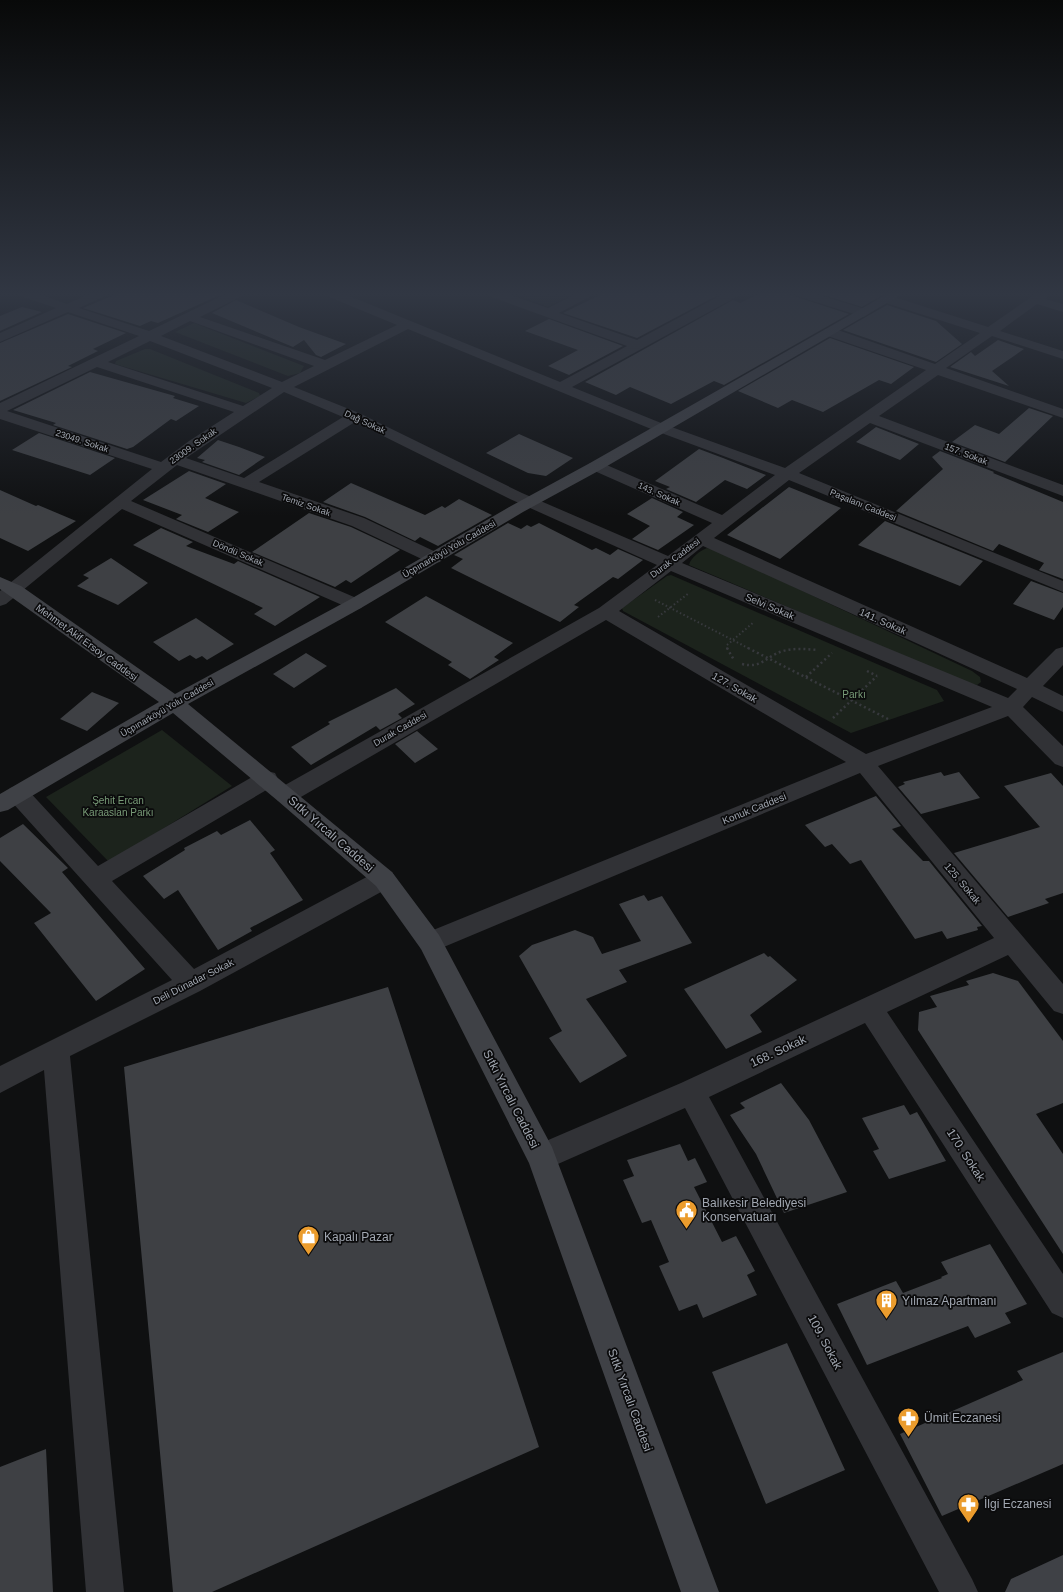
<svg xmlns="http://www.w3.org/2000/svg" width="1063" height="1592" font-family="Helvetica,sans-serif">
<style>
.green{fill:#1c231c}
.building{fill:#3e4044}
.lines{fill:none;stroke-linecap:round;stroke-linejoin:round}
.path-far1{stroke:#37393d;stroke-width:2;stroke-dasharray:1.5 2.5;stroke-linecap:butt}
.path{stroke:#37393d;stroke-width:2.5;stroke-dasharray:2 3;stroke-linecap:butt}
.street{fill:#313236;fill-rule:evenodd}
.secondary{fill:#3f4146;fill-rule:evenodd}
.labels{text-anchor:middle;stroke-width:3.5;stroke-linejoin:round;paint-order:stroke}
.far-street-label{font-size:9px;fill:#a1a7b1;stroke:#0b0b0c}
.street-label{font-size:10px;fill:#a1a7b1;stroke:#0b0b0c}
.park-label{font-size:10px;fill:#799c78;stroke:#0b0b0c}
.near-street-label{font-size:12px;fill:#a1a7b1;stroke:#0b0b0c}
.near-poi-label{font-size:12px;fill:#a1a7b1;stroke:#0b0b0c;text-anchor:start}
</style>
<rect width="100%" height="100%" fill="#0f1011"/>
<path class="green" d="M 511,293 L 575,293 L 548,307 Z
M 194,323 L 304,366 L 300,373 L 288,376 L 175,332 Z
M 145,349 L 150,349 L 259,393 L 260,396 L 246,403 L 115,364 L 116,361 Z
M 707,548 L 716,550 L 972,671 L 980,677 L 981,682 L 977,685 L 965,682 L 689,565 C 691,557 700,551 707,548 Z
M 671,575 L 937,690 L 944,701 L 851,733 L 623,611 L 622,608 L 667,576 Z
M 162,730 L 232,786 L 109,862 L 46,797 Z"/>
<path class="building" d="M 119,293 L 220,293 L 222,294 L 158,323 L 151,321 L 140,326 L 83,308 Z
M 604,293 L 712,293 L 718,295 L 637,338 L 563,313 Z
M 761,293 L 784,293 L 849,314 L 724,385 L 714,381 L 671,404 L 630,387 L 616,395 L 585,382 L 733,300 L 740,303 Z
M 823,293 L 886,293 L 862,307 L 821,294 Z
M 236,300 L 299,327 L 346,344 L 321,357 L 316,355 L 304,340 L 293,347 L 212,313 Z
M 887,305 L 936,321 L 962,344 L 936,362 L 843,330 Z
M 22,307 L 42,312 L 0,331 L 0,316 Z
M 68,314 L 126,333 L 93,349 L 98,351 L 68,366 L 72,367 L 0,401 L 0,343 Z
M 549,319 L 623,346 L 569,375 L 548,366 L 578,350 L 525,331 Z
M 830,338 L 914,367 L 891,384 L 879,380 L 823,412 L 792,400 L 778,408 L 738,391 Z
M 998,340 L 1024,349 L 992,371 L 1009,386 L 950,367 L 971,352 L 975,356 Z
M 90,372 L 175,396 L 173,398 L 199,406 L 176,421 L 171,419 L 133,447 L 127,449 L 53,425 L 56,423 L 13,410 Z
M 1029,408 L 1053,416 L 1005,462 L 952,442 L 975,425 L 999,434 Z
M 876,427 L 919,444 L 900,460 L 856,442 Z
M 39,433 L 115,458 L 90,475 L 12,450 Z
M 519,434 L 573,458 L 546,476 L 528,473 L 486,453 Z
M 218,440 L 239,447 L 265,457 L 239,475 L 202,462 L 205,460 L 197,458 Z
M 699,449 L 723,458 L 766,475 L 747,489 L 725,480 L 696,502 L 666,489 L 670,487 L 655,481 Z
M 940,451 L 994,472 L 993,473 L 1063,502 L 1063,579 L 1039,570 L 1044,563 L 999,544 L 993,551 L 896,511 L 943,469 L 932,457 Z
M 189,471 L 226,484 L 205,498 L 239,512 L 208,532 L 176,519 L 182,515 L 143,500 Z
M 351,483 L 425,515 L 442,506 L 445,508 L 459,499 L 492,515 L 438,546 L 420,537 L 415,541 L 365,517 L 323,502 Z
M 789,487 L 841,508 L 780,559 L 727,535 Z
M 0,490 L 36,506 L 38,505 L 76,521 L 28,551 L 0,538 Z
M 652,498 L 683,512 L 677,517 L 694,525 L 658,550 L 632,539 L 650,526 L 627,514 Z
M 309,513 L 351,527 L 400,550 L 351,583 L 346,580 L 335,587 L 252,552 Z
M 885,521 L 983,561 L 960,586 L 858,545 Z
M 508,523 L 521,529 L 527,525 L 531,527 L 539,523 L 592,550 L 596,548 L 610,555 L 618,549 L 643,560 L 618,579 L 613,577 L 574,605 L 579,607 L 560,622 L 451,568 L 463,559 L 454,555 Z
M 161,528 L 193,542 L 186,546 L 234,564 L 238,561 L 320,597 L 275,626 L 254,614 L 263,608 L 133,545 Z
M 111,558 L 148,583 L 118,605 L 77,586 L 89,578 L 83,575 Z
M 1031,581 L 1063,593 L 1063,607 L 1054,620 L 1013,604 Z
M 426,596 L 513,643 L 494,657 L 499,660 L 470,679 L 448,665 L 452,662 L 385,622 Z
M 196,618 L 234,644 L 207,660 L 202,656 L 196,659 L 190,655 L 179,661 L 153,642 Z
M 306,653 L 327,666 L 294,688 L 273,674 Z
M 396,688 L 415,704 L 398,714 L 402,718 L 380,730 L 376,726 L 311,765 L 291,747 L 330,724 L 328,722 Z
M 92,692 L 119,703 L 87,731 L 60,719 Z
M 417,731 L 438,749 L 415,763 L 395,744 Z
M 941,772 L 944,776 L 959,772 L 980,798 L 921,814 L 898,787 L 905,784 L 903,782 Z
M 1051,773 L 1063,786 L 1063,893 L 1045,899 L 1049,903 L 1008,917 L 954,853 L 1040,827 L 1004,786 Z
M 876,796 L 901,826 L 892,829 L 923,861 L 929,861 L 982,926 L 977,927 L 978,930 L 947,939 L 942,931 L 915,939 L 861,860 L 850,864 L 832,844 L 825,847 L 805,825 Z
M 250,820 L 275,850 L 270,853 L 303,900 L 250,928 L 252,931 L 218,950 L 178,890 L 164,899 L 143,876 L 185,850 L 184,848 L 217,831 L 221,835 Z
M 23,824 L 68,868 L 62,872 L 145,969 L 96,1001 L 34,923 L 51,913 L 0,861 L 0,838 Z
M 644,895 L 648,901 L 662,896 L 692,943 L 619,970 L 627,982 L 586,999 L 627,1056 L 580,1083 L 549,1038 L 562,1031 L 519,956 L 532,945 L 575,930 L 593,937 L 602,954 L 641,941 L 619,904 Z
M 764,953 L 768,957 L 770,956 L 797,980 L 750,1015 L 762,1032 L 726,1049 L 684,989 Z
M 993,973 L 1018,981 L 1063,1041 L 1063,1103 L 1036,1114 L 1063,1154 L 1063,1254 L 918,1030 L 919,1012 L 937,1007 L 930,996 L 969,985 L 966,981 Z
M 388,987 L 539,1447 L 212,1592 L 173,1592 L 124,1067 Z
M 781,1083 L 809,1120 L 847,1192 L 784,1213 L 756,1154 L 730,1115 L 745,1108 L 740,1103 Z
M 904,1105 L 910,1115 L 917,1112 L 946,1161 L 889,1179 L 873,1151 L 879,1149 L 862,1118 Z
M 680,1144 L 688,1161 L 695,1158 L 707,1182 L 694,1187 L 722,1242 L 736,1236 L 755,1271 L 747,1275 L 757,1295 L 703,1318 L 697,1304 L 679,1311 L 659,1266 L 669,1262 L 651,1220 L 642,1223 L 623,1180 L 634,1176 L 627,1160 Z
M 990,1244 L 1027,1304 L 1005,1313 L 1011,1323 L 975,1338 L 968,1326 L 867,1365 L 837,1304 L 896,1281 L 903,1293 L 942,1278 L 941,1277 L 948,1274 L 941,1262 Z
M 787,1343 L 845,1470 L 766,1504 L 712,1372 Z
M 1063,1352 L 1063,1464 L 942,1516 L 900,1434 L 1023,1380 L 1017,1371 Z
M 46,1449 L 53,1592 L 0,1592 L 0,1467 Z"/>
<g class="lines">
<path class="path-far1" d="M 655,600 L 750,649
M 658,617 L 689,593
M 727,649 L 727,645 L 754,622"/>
<path class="path" d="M 727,648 L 734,660
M 748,648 L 890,720
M 742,664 C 762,669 766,656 783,651 C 794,648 806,649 818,650
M 867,671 L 877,676
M 806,677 L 832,653
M 833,718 L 877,676"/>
<path class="street" d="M 18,293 L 36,293 L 67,304 L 91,293 L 107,293 L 105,296 L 79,308 L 149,331 L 228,293 L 244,293 L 242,296 L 200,317 L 325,360 L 397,325 L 327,296 L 325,293 L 342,293 L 560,382 L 627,346 L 489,296 L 487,293 L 504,293 L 548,308 L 578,293 L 593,293 L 591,296 L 559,313 L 637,340 L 725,293 L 740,293 L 738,296 L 572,387 L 666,425 L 785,468 L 926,370 L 825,335 L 824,332 L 825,329 L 835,329 L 935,364 L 980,333 L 883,302 L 881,299 L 883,296 L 891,296 L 988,327 L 1037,293 L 1051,293 L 1045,299 L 1063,304 L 1063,312 L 1037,304 L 1000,331 L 1063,351 L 1063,359 L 992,336 L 946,368 L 1063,409 L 1063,418 L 938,375 L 879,416 L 1063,485 L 1063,496 L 870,423 L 799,473 L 1063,581 L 1063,592 L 789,480 L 714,538 L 1027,678 L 1056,649 L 1063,647 L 1063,665 L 1043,686 L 1063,696 L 1063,712 L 1032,697 L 1023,707 L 1063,746 L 1063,767 L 1055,764 L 1008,716 L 878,766 L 1063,984 L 1063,1014 L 1054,1011 L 1008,955 L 887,1012 L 1063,1274 L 1063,1318 L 1052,1313 L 865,1023 L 709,1097 L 972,1579 L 978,1592 L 939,1592 L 685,1108 L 542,1171 L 532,1167 L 527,1157 L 532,1147 L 681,1083 L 994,938 L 860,773 L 439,949 L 430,952 L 421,949 L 418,942 L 421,935 L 846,762 L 606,620 L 294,801 L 286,803 L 278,801 L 275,795 L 278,789 L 599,608 L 657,565 L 510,499 L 355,422 L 259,482 L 364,518 L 440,554 L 443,558 L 440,562 L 434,563 L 428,562 L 352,526 L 177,465 L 131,501 L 361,600 L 364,604 L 361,608 L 355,610 L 349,608 L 122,509 L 6,604 L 0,606 L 0,591 L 152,469 L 0,419 L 0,403 L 139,336 L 68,312 L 0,342 L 0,333 L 56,308 L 20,296 ZM 190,321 L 314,366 L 282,382 L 161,336 ZM 408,329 L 656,431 L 775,475 L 722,515 L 602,463 L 590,463 L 588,466 L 590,469 L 712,523 L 668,556 L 522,493 L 359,413 L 294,387 ZM 150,341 L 272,388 L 243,406 L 108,362 ZM 97,367 L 234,412 L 189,441 L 161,462 L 7,411 ZM 284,392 L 343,417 L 244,478 L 186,458 ZM 703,546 L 1017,689 L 1008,698 L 682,563 ZM 671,571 L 992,707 L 866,754 L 619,611 Z
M 795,293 L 813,293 L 868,310 L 870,313 L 864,317 L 860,316 L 797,296 Z
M 267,771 L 275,773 L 278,779 L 275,785 L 112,881 L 194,969 L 376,872 L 384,870 L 392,872 L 396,879 L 392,886 L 200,991 L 70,1056 L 124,1592 L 86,1592 L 44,1070 L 0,1093 L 0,1066 L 172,980 L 10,800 L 7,794 L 10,788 L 18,786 L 26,788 L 98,866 L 259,773 Z"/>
<path class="secondary" d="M 889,293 L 904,293 L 602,469 L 523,512 L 361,608 L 188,704 L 392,872 L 439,935 L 552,1147 L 719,1592 L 681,1592 L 529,1163 L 421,949 L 376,886 L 278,801 L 173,713 L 8,810 L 0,812 L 0,794 L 159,702 L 0,589 L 0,577 L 21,586 L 175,694 L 349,600 L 511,506 L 590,463 Z
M 1063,1555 L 1063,1592 L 1005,1592 L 1011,1579 Z"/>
</g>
<linearGradient id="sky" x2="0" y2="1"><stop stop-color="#080909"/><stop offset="0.57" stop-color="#313743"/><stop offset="1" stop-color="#313743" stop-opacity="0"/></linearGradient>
<rect width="1063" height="516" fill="url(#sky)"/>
<defs>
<symbol id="civic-pin" viewBox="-11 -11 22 30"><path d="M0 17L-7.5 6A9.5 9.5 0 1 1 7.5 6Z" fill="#eb9c2d" stroke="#0b0b0c"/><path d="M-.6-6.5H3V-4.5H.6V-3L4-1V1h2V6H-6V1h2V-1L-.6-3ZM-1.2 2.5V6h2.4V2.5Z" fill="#fff"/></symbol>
<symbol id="shop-pin" viewBox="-11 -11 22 30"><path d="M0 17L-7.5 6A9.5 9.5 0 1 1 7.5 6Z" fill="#eb9c2d" stroke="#0b0b0c"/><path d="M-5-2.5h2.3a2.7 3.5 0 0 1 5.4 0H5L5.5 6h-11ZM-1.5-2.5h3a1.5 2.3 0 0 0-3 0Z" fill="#fff"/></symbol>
<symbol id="building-pin" viewBox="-11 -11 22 30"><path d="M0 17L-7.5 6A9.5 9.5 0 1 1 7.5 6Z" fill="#eb9c2d" stroke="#0b0b0c"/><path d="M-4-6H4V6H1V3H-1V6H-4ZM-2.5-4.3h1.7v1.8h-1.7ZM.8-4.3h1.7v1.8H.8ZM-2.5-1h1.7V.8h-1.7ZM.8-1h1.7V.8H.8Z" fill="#fff"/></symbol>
<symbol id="pharmacy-pin" viewBox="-11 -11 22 30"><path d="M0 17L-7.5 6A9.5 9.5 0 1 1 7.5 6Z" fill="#eb9c2d" stroke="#0b0b0c"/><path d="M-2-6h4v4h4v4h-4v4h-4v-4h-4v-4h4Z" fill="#fff"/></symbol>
</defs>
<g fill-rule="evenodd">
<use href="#civic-pin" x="674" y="1198" width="25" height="34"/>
<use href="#shop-pin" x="296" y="1224" width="25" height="34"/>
<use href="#building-pin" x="874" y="1288" width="25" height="34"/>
<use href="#pharmacy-pin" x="896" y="1406" width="25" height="34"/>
<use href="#pharmacy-pin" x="956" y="1492" width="25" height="34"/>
</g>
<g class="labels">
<g class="far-street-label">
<text transform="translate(365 422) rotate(25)" y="3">Dağ Sokak</text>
<text transform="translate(82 441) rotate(18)" y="3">23049. Sokak</text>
<text transform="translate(193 446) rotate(-35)" y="3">23009. Sokak</text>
<text transform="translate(966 454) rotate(21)" y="3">157. Sokak</text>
<text transform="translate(659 494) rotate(24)" y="3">143. Sokak</text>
<text transform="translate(306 505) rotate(19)" y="3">Temiz Sokak</text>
<text transform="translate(863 505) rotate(22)" y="3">Paşalanı Caddesi</text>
<text transform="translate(449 549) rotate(-30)" y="3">Üçpınarköyü Yolu Caddesi</text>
<text transform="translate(238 553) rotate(23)" y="3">Döndü Sokak</text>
<text transform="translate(675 558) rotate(-37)" y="3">Durak Caddesi</text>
<text transform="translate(167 708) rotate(-30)" y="3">Üçpınarköyü Yolu Caddesi</text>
<text transform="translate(400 729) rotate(-30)" y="3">Durak Caddesi</text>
</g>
<g class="street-label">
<text transform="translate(770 606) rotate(23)" y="4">Selvi Sokak</text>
<text transform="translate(883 621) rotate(24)" y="4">141. Sokak</text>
<text transform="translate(87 642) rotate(36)" y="4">Mehmet Akif Ersoy Caddesi</text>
<text transform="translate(735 687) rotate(30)" y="4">127. Sokak</text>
<text transform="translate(754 808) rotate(-22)" y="4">Konuk Caddesi</text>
<text transform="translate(963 883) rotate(50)" y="4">125. Sokak</text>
<text transform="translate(193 981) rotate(-27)" y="4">Deli Dünadar Sokak</text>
</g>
<g class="park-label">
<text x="854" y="698">Parkı</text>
<text x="118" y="804">Şehit Ercan<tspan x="118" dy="12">Karaaslan Parkı</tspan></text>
</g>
<g class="near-street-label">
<text transform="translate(331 834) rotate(41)" y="4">Sıtkı Yırcalı Caddesi</text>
<text transform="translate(778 1051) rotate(-25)" y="4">168. Sokak</text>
<text transform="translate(511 1099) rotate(63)" y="4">Sıtkı Yırcalı Caddesi</text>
<text transform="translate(966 1155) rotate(57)" y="4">170. Sokak</text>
<text transform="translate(825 1342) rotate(62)" y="4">109. Sokak</text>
<text transform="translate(630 1400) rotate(70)" y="4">Sıtkı Yırcalı Caddesi</text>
</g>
<g class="near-poi-label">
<text x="702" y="1207">Balıkesir Belediyesi<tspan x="702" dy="14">Konservatuarı</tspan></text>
<text x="324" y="1241">Kapalı Pazar</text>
<text x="902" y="1305">Yılmaz Apartmanı</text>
<text x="924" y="1422">Ümit Eczanesi</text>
<text x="984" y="1508">İlgi Eczanesi</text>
</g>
</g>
</svg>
